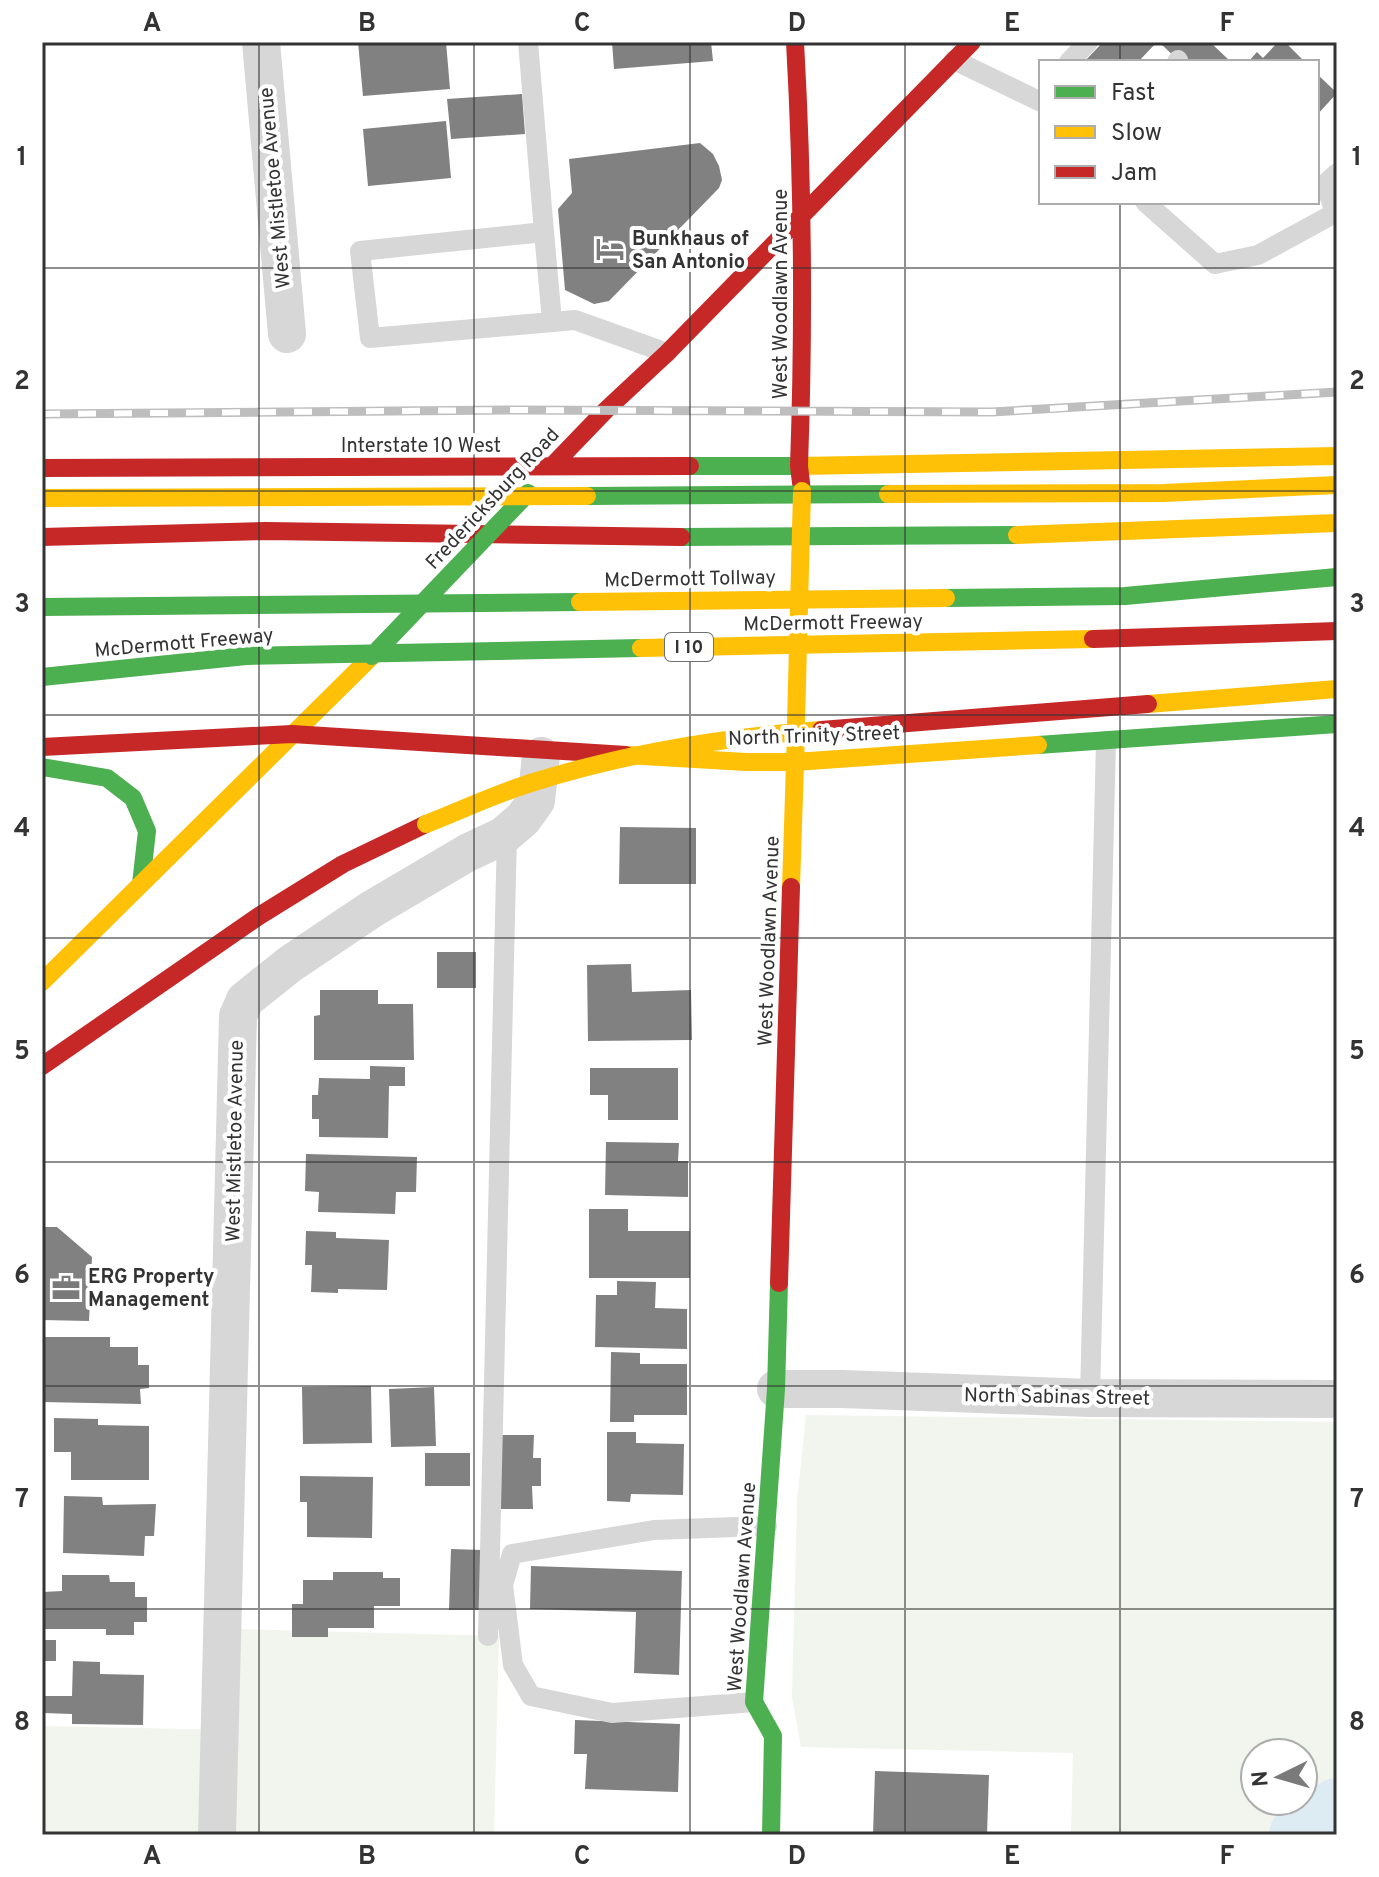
<svg xmlns="http://www.w3.org/2000/svg" width="1379" height="1877" font-family="Overpass,sans-serif">
<style>
.green{fill:#f1f5ed;fill-rule:evenodd}
.lines{fill:none;stroke-linecap:round;stroke-linejoin:round}
.river{stroke:#ddebf3;stroke-width:60}
.building{fill:#818181}
.lane{stroke:#d7d7d7;stroke-width:20}
.street{stroke:#d7d7d7;stroke-width:38}
.fast{stroke:#4caf50;stroke-width:18}
.slow{stroke:#ffc107;stroke-width:18}
.jam{stroke:#c62828;stroke-width:18}
.rail-casing{stroke:#bebebe;stroke-width:9}
.rail{stroke:#fff;stroke-width:6;stroke-dasharray:18;stroke-linecap:butt}
.fast-bridge{stroke:#4caf50;stroke-width:18}
.slow-bridge{stroke:#ffc107;stroke-width:18}
.jam-bridge{stroke:#c62828;stroke-width:18}
.grid{fill:none;stroke:#333;stroke-width:2;stroke-opacity:0.55}
.labels{text-anchor:middle;stroke-width:8;stroke-linejoin:round;paint-order:stroke}
.shield{fill:#fff;stroke:#707070;stroke-width:2}
.shield-label{font-size:18px;font-weight:bold;fill:#333}
.street-label{font-size:20px;fill:#333;stroke:#fff}
.poi-label{font-size:20px;font-weight:bold;fill:#333;stroke:#fff;text-anchor:start}
.neatline{fill:none;stroke:#333;stroke-width:3}
.grid-label{font-size:26px;text-anchor:middle;font-weight:bold;fill:#333}
</style>
<rect width="100%" height="100%" fill="#fff"/>
<path class="green" d="M 806,1415 L 1337,1422 L 1337,1835 L 1069,1835 L 1071,1833 L 1073,1753 L 801,1747 L 792,1697 L 797,1500 ZM 1255,1753 L 1303,1753 L 1303,1801 L 1255,1801 Z
M 237,1629 L 499,1636 L 494,1835 L 42,1835 L 42,1726 L 233,1730 Z"/>
<g class="lines">
<path class="river" d="M 1299,1835 L 1337,1808"/>
</g>
<path class="building" d="M 358,42 L 446,42 L 450,89 L 363,96 Z
M 612,42 L 711,42 L 713,61 L 614,69 Z
M 1103,42 L 1157,42 L 1138,62 L 1084,62 Z
M 1159,42 L 1210,42 L 1231,62 L 1180,62 Z
M 1278,42 L 1285,42 L 1305,62 L 1248,62 L 1257,52 L 1263,58 Z
M 1317,74 L 1337,93 L 1317,115 Z
M 522,94 L 525,134 L 451,139 L 447,99 Z
M 446,121 L 451,178 L 368,186 L 363,129 Z
M 700,143 L 713,154 L 719,166 L 722,180 L 719,188 L 609,301 L 594,304 L 565,290 L 558,209 L 572,193 L 569,159 Z
M 620,827 L 696,828 L 696,884 L 619,884 Z
M 437,952 L 476,952 L 476,988 L 437,988 Z
M 631,964 L 632,992 L 691,990 L 692,1040 L 588,1041 L 587,965 Z
M 320,990 L 378,990 L 378,1004 L 413,1004 L 414,1060 L 314,1060 L 314,1016 L 320,1015 Z
M 370,1066 L 405,1067 L 405,1086 L 389,1086 L 388,1138 L 319,1137 L 319,1119 L 312,1119 L 312,1095 L 318,1095 L 319,1078 L 370,1079 Z
M 590,1068 L 678,1068 L 678,1120 L 608,1120 L 608,1095 L 590,1095 Z
M 606,1142 L 679,1143 L 678,1161 L 688,1161 L 688,1197 L 605,1195 Z
M 306,1154 L 417,1157 L 416,1192 L 396,1192 L 395,1214 L 318,1212 L 319,1192 L 305,1191 Z
M 589,1209 L 628,1209 L 628,1231 L 690,1231 L 690,1278 L 589,1278 Z
M 42,1227 L 57,1227 L 92,1257 L 89,1321 L 42,1320 Z
M 306,1231 L 336,1232 L 336,1238 L 389,1240 L 387,1290 L 338,1289 L 338,1293 L 311,1292 L 312,1265 L 305,1265 Z
M 617,1281 L 656,1282 L 655,1308 L 687,1309 L 687,1349 L 595,1347 L 596,1295 L 617,1295 Z
M 42,1337 L 110,1337 L 110,1347 L 138,1347 L 138,1365 L 149,1365 L 149,1388 L 140,1389 L 141,1404 L 42,1402 Z
M 611,1352 L 640,1353 L 640,1364 L 687,1364 L 687,1415 L 634,1415 L 634,1422 L 610,1422 Z
M 371,1386 L 372,1443 L 303,1444 L 302,1387 Z
M 434,1387 L 436,1446 L 391,1447 L 389,1389 Z
M 54,1418 L 98,1419 L 98,1425 L 149,1426 L 149,1480 L 71,1480 L 71,1452 L 54,1452 Z
M 607,1432 L 636,1432 L 636,1443 L 684,1444 L 683,1495 L 631,1494 L 630,1502 L 607,1501 Z
M 500,1435 L 534,1435 L 533,1458 L 541,1458 L 541,1486 L 532,1486 L 533,1509 L 500,1509 Z
M 425,1453 L 470,1453 L 470,1486 L 425,1486 Z
M 300,1476 L 373,1477 L 372,1538 L 307,1537 L 307,1502 L 300,1502 Z
M 64,1496 L 102,1497 L 103,1505 L 156,1504 L 154,1536 L 145,1536 L 144,1556 L 63,1553 Z
M 451,1549 L 482,1550 L 480,1610 L 449,1610 Z
M 531,1566 L 682,1571 L 679,1675 L 634,1673 L 636,1612 L 530,1609 Z
M 333,1572 L 383,1572 L 383,1578 L 400,1578 L 400,1606 L 374,1606 L 374,1628 L 328,1628 L 328,1637 L 292,1637 L 292,1604 L 303,1604 L 303,1580 L 333,1580 Z
M 62,1575 L 109,1575 L 110,1582 L 135,1582 L 135,1597 L 147,1597 L 147,1622 L 134,1622 L 134,1635 L 106,1635 L 106,1629 L 44,1629 L 43,1592 L 62,1591 Z
M 42,1640 L 56,1640 L 56,1661 L 42,1661 Z
M 73,1661 L 100,1662 L 100,1674 L 144,1675 L 143,1725 L 72,1724 L 72,1714 L 43,1713 L 43,1696 L 72,1696 Z
M 575,1720 L 680,1724 L 678,1792 L 585,1789 L 587,1754 L 574,1754 Z
M 875,1771 L 989,1775 L 987,1835 L 873,1835 Z"/>
<g class="lines">
<path class="lane" d="M 528,42 L 544,232
M 954,60 L 1041,102
M 1069,62 L 1088,42
M 1177,62 L 1178,60
M 1145,202 L 1215,264 L 1258,255 L 1337,212
M 1335,212 L 1325,184 L 1337,173
M 552,321 L 544,232 L 360,251 L 370,338 L 575,320 L 667,353
M 1090,1398 L 1106,741
M 488,1636 L 507,833
M 754,1702 L 612,1713 L 531,1696 L 513,1665 L 503,1585 L 512,1554 L 654,1530 L 767,1526"/>
<path class="street" d="M 261,42 L 287,334
M 776,1389 L 842,1389 L 1090,1398 L 1337,1399
M 217,1835 L 238,1016 L 245,1000 L 290,964 L 372,909 L 467,853 L 503,836 L 523,819 L 536,801 L 541,756"/>
<path class="fast" d="M 690,466 L 799,466
M 681,537 L 1017,535
M 946,598 L 1125,596 L 1337,577
M 42,607 L 580,602
M 1038,745 L 1337,724
M 42,767 L 107,778 L 133,798 L 147,831 L 141,884
M 771,1835 L 773,1736 L 754,1702 L 776,1389 L 779,1283"/>
<path class="slow" d="M 799,466 L 1337,456
M 1017,535 L 1337,523
M 580,602 L 946,598
M 626,755 L 746,762 L 795,762 L 1038,745
M 791,887 L 796,733
M 42,982 L 372,656"/>
<path class="jam" d="M 795,42 C 803,183 804,324 799,466 L 802,491
M 552,466 L 606,410 L 667,353 L 972,42
M 42,468 L 690,466
M 42,537 L 266,531 L 681,537
M 42,747 L 292,734 L 626,755
M 42,1066 L 259,916 L 343,864 L 426,824
M 779,1283 L 791,887"/>
<defs>
<path id="rail" d="M 42,414 L 509,410 L 992,412 L 1337,392"/>
</defs>
<use href="#rail" class="rail-casing"/>
<use href="#rail" class="rail"/>
<path class="fast-bridge" d="M 587,496 L 888,494
M 372,656 L 528,493
M 42,677 L 246,656 L 641,648"/>
<path class="slow-bridge" d="M 888,494 L 1164,493 L 1337,485
M 42,498 L 587,496
M 641,648 L 1093,639
M 1148,704 L 1337,689
M 796,723 L 802,491
M 426,824 C 462,810 497,793 534,782 C 627,753 724,737 821,730"/>
<path class="jam-bridge" d="M 1093,639 L 1337,631
M 821,730 L 1148,704"/>
</g>
<path class="grid" d="M 259,42 L 259,1835M 474,42 L 474,1835M 690,42 L 690,1835M 905,42 L 905,1835M 1120,42 L 1120,62M 1120,202 L 1120,1835M 42,268 L 1337,268M 42,491 L 1337,491M 42,715 L 1337,715M 42,938 L 1337,938M 42,1162 L 1337,1162M 42,1386 L 1337,1386M 42,1609 L 1337,1609"/>
<defs>
<symbol id="hotel-bare" viewBox="-9 -9 18 18"><path d="M-6-4.5h1.5V1H6V5H4.5V3h-9V5H-6ZM-4 0a1.8 1.8 0 1 1 3.6 0ZM.5 0V-2.5h3Q6-2.5 6 0Z" fill="#7a7a7a" stroke="#fff" stroke-width="2.5" paint-order="stroke"/></symbol>
<symbol id="office-bare" viewBox="-9 -9 18 18"><path d="M-6-3h4V-5.5h4V-3h4V5H-6ZM-1-4.5V-3h2v-1.5ZM-6 0V1H6V0Z" fill="#7a7a7a" stroke="#fff" stroke-width="2.5" paint-order="stroke"/></symbol>
</defs>
<g fill-rule="evenodd">
<use href="#hotel-bare" x="590" y="229" width="40" height="40"/>
<use href="#office-bare" x="46" y="1268" width="40" height="40"/>
</g>
<g class="labels">
<rect class="shield" x="665" y="633" width="48" height="28" rx="6"/>
<g class="shield-label">
<text x="689" y="653">I 10</text>
</g>
<g class="street-label">
<text transform="translate(274 188) rotate(-95)" y="7">West Mistletoe Avenue</text>
<text transform="translate(780 294) rotate(-90)" y="7">West Woodlawn Avenue</text>
<text x="421" y="452">Interstate 10 West</text>
<text transform="translate(492 498) rotate(-47)" y="7">Fredericksburg Road</text>
<text transform="translate(690 578) rotate(-1)" y="7">McDermott Tollway</text>
<text transform="translate(833 622) rotate(-1)" y="7">McDermott Freeway</text>
<text transform="translate(184 642) rotate(-5)" y="7">McDermott Freeway</text>
<text transform="translate(814 735) rotate(-2)" y="7">North Trinity Street</text>
<text transform="translate(768 941) rotate(-88)" y="7">West Woodlawn Avenue</text>
<text transform="translate(234 1141) rotate(-89)" y="7">West Mistletoe Avenue</text>
<text transform="translate(1057 1396) rotate(1)" y="7">North Sabinas Street</text>
<text transform="translate(741 1587) rotate(-86)" y="7">West Woodlawn Avenue</text>
</g>
<g class="poi-label">
<text x="632" y="245">Bunkhaus of<tspan x="632" dy="23">San Antonio</tspan></text>
<text x="88" y="1283">ERG Property<tspan x="88" dy="23">Management</tspan></text>
</g>
</g>
<rect width="1379" height="1877" fill="none" stroke="#ffffff" stroke-width="88"/>
<rect x="1039" y="60" width="280" height="144" fill="#ffffff" stroke="#adadad" stroke-width="2"/>
<rect x="1055" y="86" width="40" height="12" fill="#4caf50" stroke="#adadad" stroke-width="2"/>
<text x="1111" y="100" font-size="24" fill="#333333">Fast</text>
<rect x="1055" y="126" width="40" height="12" fill="#ffc107" stroke="#adadad" stroke-width="2"/>
<text x="1111" y="140" font-size="24" fill="#333333">Slow</text>
<rect x="1055" y="166" width="40" height="12" fill="#c62828" stroke="#adadad" stroke-width="2"/>
<text x="1111" y="180" font-size="24" fill="#333333">Jam</text>
<g transform="translate(1279 1777) rotate(265)"><circle r="38" fill="#ffffff" stroke="#adadad" stroke-width="2"/>
<path d="M0-6L14 30L0 20L-14 30Z" fill="#7a7a7a"/>
<text y="-12" font-size="22" font-weight="bold" text-anchor="middle" fill="#333333">N</text>
</g>
<rect x="44" y="44" width="1291" height="1789" class="neatline"/>
<g class="grid-label">
<text x="152" y="31">A</text>
<text x="367" y="31">B</text>
<text x="582" y="31">C</text>
<text x="797" y="31">D</text>
<text x="1012" y="31">E</text>
<text x="1227" y="31">F</text>
<text x="22" y="165">1</text>
<text x="1357" y="165">1</text>
<text x="22" y="389">2</text>
<text x="1357" y="389">2</text>
<text x="22" y="612">3</text>
<text x="1357" y="612">3</text>
<text x="22" y="836">4</text>
<text x="1357" y="836">4</text>
<text x="22" y="1059">5</text>
<text x="1357" y="1059">5</text>
<text x="22" y="1283">6</text>
<text x="1357" y="1283">6</text>
<text x="22" y="1507">7</text>
<text x="1357" y="1507">7</text>
<text x="22" y="1730">8</text>
<text x="1357" y="1730">8</text>
<text x="152" y="1864">A</text>
<text x="367" y="1864">B</text>
<text x="582" y="1864">C</text>
<text x="797" y="1864">D</text>
<text x="1012" y="1864">E</text>
<text x="1227" y="1864">F</text>
</g>
</svg>
